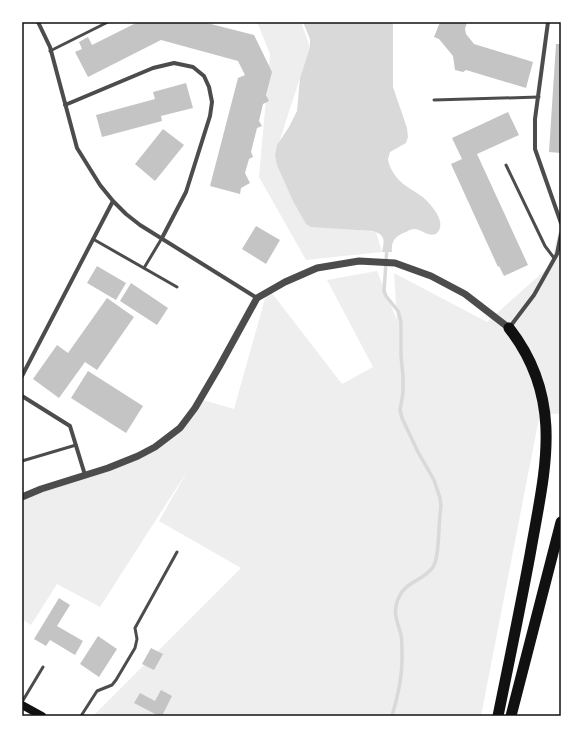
<svg xmlns="http://www.w3.org/2000/svg" width="583" height="738" font-family="'Fira Sans Condensed',sans-serif">
<style>
.green{fill:#eee}
.water{fill:#d9d9d9}
.lines{fill:none;stroke-linecap:round;stroke-linejoin:round}
.stream{stroke:#d9d9d9;stroke-width:3.5}
.building{fill:#c4c4c4}
.service{stroke:#4c4c4c;stroke-width:3}
.minor{stroke:#4c4c4c;stroke-width:4}
.tertiary{stroke:#4c4c4c;stroke-width:7}
.secondary{stroke:#111;stroke-width:8}
.motorway{stroke:#111;stroke-width:11}
.neatline{fill:none;stroke:#111;stroke-width:1.5}
</style>
<rect width="100%" height="100%" fill="#fff"/>
<path class="green" d="M 257,22 L 301,22 L 310,47 L 275,155 L 306,224 L 376,232 L 382,252 L 306,260 L 259,177 L 270,54 Z
M 561,220 L 561,414 L 540,413 L 481,716 L 93,716 L 241,568 L 159,521 L 188,470 L 100,607 L 57,584 L 31,625 L 22,619 L 22,497 L 108,468 L 163,439 L 203,400 L 234,409 L 268,288 L 342,384 L 373,367 L 327,280 L 377,271 L 397,320 L 394,273 L 487,322 L 551,265 Z"/>
<path class="water" d="M 303,22 L 393,22 L 393,87 L 407,128 L 408,137 L 406,143 L 390,152 L 388,159 C 389,167 394,175 400,181 C 407,188 417,192 425,199 C 433,207 448,224 436,234 C 428,237 423,230 415,229 C 412,229 409,230 406,232 C 395,236 391,241 392,252 L 382,252 C 385,240 385,234 372,231 L 311,227 L 306,224 L 293,201 L 277,165 L 275,155 L 277,145 L 289,127 L 297,111 L 300,78 L 310,47 L 310,39 Z"/>
<g class="lines">
<path class="stream" d="M 387,247 L 384,291 L 386,296 L 398,311 L 401,322 L 401,356 L 403,376 L 403,393 L 400,410 L 402,418 L 418,452 L 434,480 L 440,498 L 441,507 C 438,521 440,557 433,567 C 423,582 404,580 397,602 C 393,614 398,623 401,635 C 402,640 402,647 402,653 C 403,674 398,696 392,716"/>
</g>
<path class="building" d="M 138,22 L 203,22 L 254,35 L 272,72 L 266,95 L 269,101 L 263,104 L 259,121 L 262,126 L 257,128 L 251,152 L 253,157 L 249,159 L 245,173 L 250,183 L 241,188 L 240,194 L 210,186 L 238,78 L 245,75 L 238,61 L 161,40 L 88,77 L 75,52 L 82,49 L 79,42 L 88,37 L 92,45 Z
M 440,22 L 467,22 L 465,29 L 466,34 L 474,44 L 533,62 L 526,88 L 466,70 L 463,72 L 455,70 L 453,56 L 439,39 L 434,37 Z
M 556,44 L 561,44 L 561,153 L 549,152 Z
M 186,83 L 193,108 L 161,116 L 162,121 L 102,137 L 96,115 L 155,99 L 153,92 Z
M 508,112 L 519,135 L 477,154 L 528,265 L 504,276 L 499,266 L 498,267 L 451,164 L 462,159 L 452,138 Z
M 163,129 L 184,145 L 155,181 L 135,164 Z
M 256,226 L 280,240 L 266,264 L 242,249 Z
M 97,266 L 126,283 L 116,300 L 87,283 Z
M 131,283 L 168,308 L 157,325 L 120,301 Z
M 107,298 L 134,317 L 97,370 L 85,362 L 59,398 L 33,379 L 57,345 L 68,353 Z
M 88,371 L 143,406 L 126,433 L 71,398 Z
M 59,598 L 70,605 L 57,626 L 83,641 L 75,655 L 50,640 L 46,646 L 34,639 Z
M 98,636 L 117,649 L 99,677 L 80,664 Z
M 151,648 L 163,654 L 154,670 L 142,664 Z
M 161,690 L 172,696 L 162,716 L 159,716 L 134,703 L 140,693 L 155,701 Z"/>
<g class="lines">
<path class="service" d="M 50,51 L 108,22
M 434,100 L 539,97
M 506,165 L 545,246 L 554,258
M 93,239 L 177,287
M 144,268 L 162,238
M 22,461 L 76,445
M 22,702 L 43,667
M 81,716 L 97,691 L 112,685 L 116,680 L 135,648 L 137,639 L 135,628 L 177,552"/>
<path class="minor" d="M 38,22 L 50,47 L 77,148 L 100,185 L 113,201 L 126,214 L 140,225 L 257,298
M 548,22 L 535,119 L 535,149 L 561,223
M 65,105 L 153,68 L 174,63 L 193,67 L 204,76 L 209,87 L 212,102 L 210,116 L 186,192 L 162,238
M 509,328 L 534,295 L 557,254 L 561,234
M 22,376 L 113,201
M 22,396 L 70,426 L 85,475"/>
<path class="tertiary" d="M 22,497 L 41,489 L 108,468 L 138,456 L 155,447 L 180,428 L 195,408 L 219,367 L 257,298 L 285,282 L 317,268 L 359,261 L 395,263 L 431,276 L 465,294 L 509,328"/>
<path class="secondary" d="M 22,705 L 42,716"/>
<path class="motorway" d="M 498,716 C 509,662 520,609 530,555 C 544,473 566,401 509,328
M 511,716 L 561,522"/>
</g>
<rect width="583" height="738" fill="none" stroke="#ffffff" stroke-width="46"/>
<rect x="23" y="23" width="537" height="692" class="neatline"/>
</svg>
